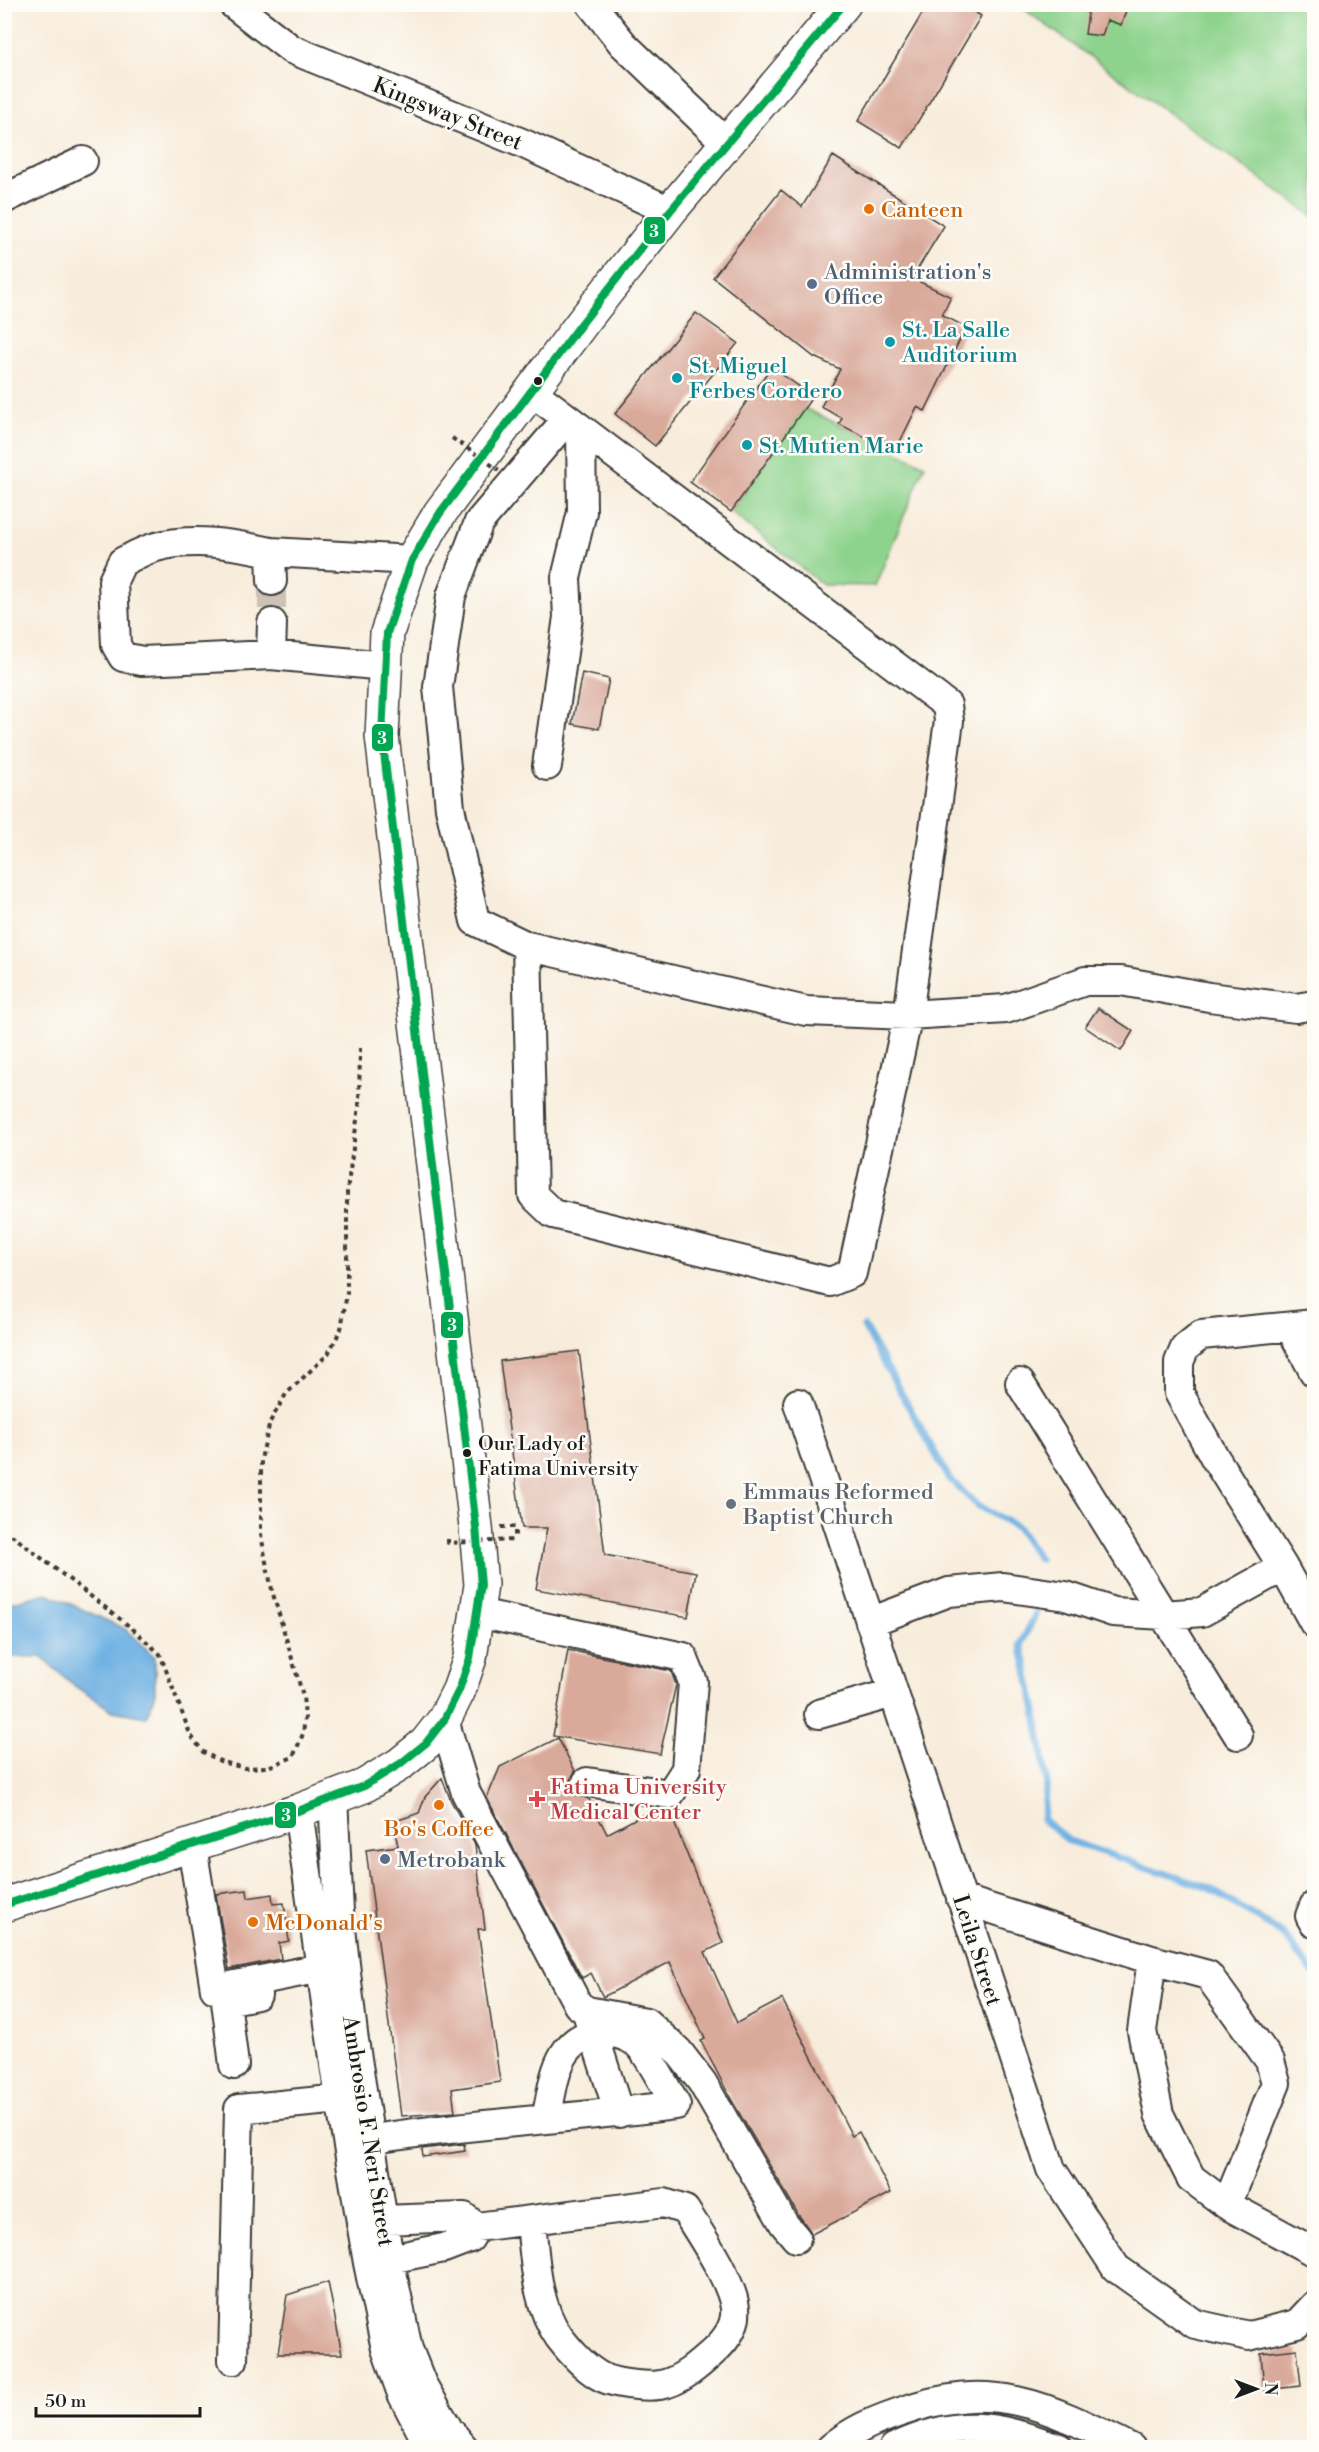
<svg xmlns="http://www.w3.org/2000/svg" width="1319" height="2452" font-family="'Libre Bodoni',serif">
<style>
.green{fill:#8ed38d;stroke:#557854;stroke-width:1.5}
.water{fill:#6db0e2;stroke:#44667f;stroke-width:1.5}
.lines{fill:none;stroke-linecap:round;stroke-linejoin:round}
.stream{stroke:#6db0e2;stroke-width:7}
.building{fill:#d9a99a}
.minor-tunnel{stroke:#ccc3b6;stroke-width:28;stroke-dasharray:28 14;stroke-linecap:butt}
.minor-casing{stroke:#3d3b39;stroke-width:32}
.major-casing{stroke:#3d3b39;stroke-width:36}
.path{stroke:#3d3b39;stroke-width:4;stroke-dasharray:4.5 4.5;stroke-linecap:butt}
.minor{stroke:#fff;stroke-width:28}
.major{stroke:#fff;stroke-width:33}
.path-bridge{stroke:#3d3b39;stroke-width:4;stroke-dasharray:4.5 4.5;stroke-linecap:butt}
.bus-1-casing{stroke:#fdfcf7;stroke-width:12}
.bus-1{stroke:#00a651;stroke-width:8}
.food-dot{fill:#e8710a;stroke:#fdfcf7;stroke-width:2}
.service-dot{fill:#5c6f8a;stroke:#fdfcf7;stroke-width:2}
.culture-dot{fill:#0f9aa8;stroke:#fdfcf7;stroke-width:2}
.bus-dot{fill:#1c1c1c;stroke:#fdfcf7;stroke-width:2}
.worship-dot{fill:#6b7280;stroke:#fdfcf7;stroke-width:2}
.health-dot{fill:#e0444e;stroke:#fdfcf7;stroke-width:2}
.labels{text-anchor:middle;stroke-width:5;stroke-linejoin:round;paint-order:stroke}
.bus-label{font-size:20px;fill:#1c1c1c;stroke:#fdfcf7;text-anchor:start}
.street-label{font-size:22px;fill:#1c1c1c;stroke:#fdfcf7}
.food-label{font-size:22px;fill:#c56008;stroke:#fdfcf7;text-anchor:start}
.service-label{font-size:22px;fill:#4e5e75;stroke:#fdfcf7;text-anchor:start}
.culture-label{font-size:22px;fill:#0d838f;stroke:#fdfcf7;text-anchor:start}
.worship-label{font-size:22px;fill:#5b616d;stroke:#fdfcf7;text-anchor:start}
.health-label{font-size:22px;fill:#be3a42;stroke:#fdfcf7;text-anchor:start}
.line-badge{stroke:#fdfcf7;stroke-width:2}
.badge-label{font-size:16px;text-anchor:middle;font-weight:bold;fill:#fff}
</style>
<rect width="100%" height="100%" fill="#fdfcf7"/>
<filter id="ink" filterUnits="userSpaceOnUse"><feTurbulence type="fractalNoise" baseFrequency=".0167" numOctaves="2"/><feDisplacementMap in="SourceGraphic" scale="12" xChannelSelector="R" yChannelSelector="G"/><feConvolveMatrix kernelMatrix="1 2 1 2 8 2 1 2 1" color-interpolation-filters="sRGB"/></filter>
<filter id="wash" filterUnits="userSpaceOnUse"><feTurbulence type="fractalNoise" baseFrequency=".008" numOctaves="4" result="noise"/><feDisplacementMap in="SourceGraphic" scale="24" xChannelSelector="R" yChannelSelector="G"/><feGaussianBlur stdDeviation="1.35" result="paint"/><feColorMatrix in="noise" values="0 0 0 0 0 0 0 0 0 0 0 0 0 0 0 0 0 1.4 0 .05"/><feComposite in="paint" operator="in"/></filter>
<g filter="url(#wash)">
<rect width="100%" height="100%" fill="#f8eddc"/>
<path class="green" d="M 1018,5 L 1314,5 L 1314,217 Z
M 804,408 L 925,465 L 875,586 L 823,585 L 731,512 Z"/>
<path class="water" d="M 47,1593 L 125,1629 L 155,1657 L 155,1696 L 146,1717 L 113,1711 L 76,1687 L 41,1657 L 5,1657 L 5,1604 Z"/>
<g class="lines">
<path class="stream" d="M 864,1327 L 949,1478 L 978,1506 L 1017,1527 L 1039,1559
M 1036,1613 L 1021,1644 L 1035,1706 L 1047,1783 L 1043,1820 L 1069,1841 L 1209,1888 L 1284,1935 L 1314,1974"/>
</g>
<g id="blocks">
<path class="building" d="M 928,4 L 962,4 L 981,16 L 902,148 L 858,121 Z
M 1072,4 L 1112,4 L 1127,8 L 1121,25 L 1107,20 L 1102,36 L 1085,34 L 1088,13 L 1071,7 Z
M 833,156 L 944,226 L 912,278 L 951,297 L 942,315 L 966,327 L 925,411 L 917,407 L 895,452 L 839,424 L 842,418 L 821,407 L 840,369 L 814,357 L 713,277 L 781,190 L 802,207 Z
M 696,313 L 738,343 L 655,446 L 615,414 Z
M 771,367 L 813,396 L 731,512 L 690,482 Z
M 582,673 L 609,679 L 599,729 L 572,724 Z
M 1098,1008 L 1133,1031 L 1121,1051 L 1085,1027 Z
M 579,1351 L 605,1555 L 696,1572 L 688,1617 L 536,1589 L 547,1528 L 522,1528 L 500,1361 Z
M 568,1650 L 671,1671 L 676,1685 L 660,1754 L 553,1736 Z
M 558,1738 L 575,1771 L 571,1779 L 572,1789 L 577,1795 L 589,1799 L 607,1834 L 655,1808 L 669,1810 L 723,1943 L 705,1952 L 737,2023 L 782,1999 L 852,2136 L 859,2132 L 891,2193 L 812,2234 L 798,2214 L 731,2099 L 701,2041 L 705,2039 L 670,1962 L 603,1997 L 591,1973 L 582,1978 L 487,1798 L 500,1767 Z
M 442,1778 L 451,1801 L 475,1845 L 485,1929 L 478,1929 L 500,2082 L 452,2089 L 455,2112 L 401,2116 L 366,1850 L 398,1846 L 393,1822 L 419,1813 L 425,1797 Z
M 247,1890 L 248,1898 L 272,1894 L 273,1904 L 284,1903 L 289,1941 L 279,1943 L 281,1959 L 229,1969 L 216,1894 Z
M 464,2144 L 465,2151 L 423,2157 L 422,2149 Z
M 328,2282 L 342,2354 L 278,2354 L 287,2295 Z
M 1297,2349 L 1301,2386 L 1264,2390 L 1261,2353 Z"/>
</g>
</g>
<g filter="url(#ink)">
<use href="#blocks" fill-opacity="0" stroke="#3d3b39" stroke-width="1.5"/>
<g class="lines">
<path class="minor-tunnel" d="M 272,581 L 272,623"/>
<defs>
<path id="minor" d="M 233,4 L 291,49 L 522,143 L 670,211
M 591,4 L 623,44 L 726,143
M 4,199 L 83,161
M 567,419 L 479,522 L 451,596 L 438,687 L 450,808 L 475,921 L 527,946 L 806,1011 L 908,1015 L 1006,1009 L 1085,981 L 1121,981 L 1209,997 L 1296,1008 L 1314,1005
M 271,552 C 233,544 194,537 156,547 C 144,550 132,557 122,562 L 113,581 L 116,645 L 123,657 L 142,661 L 271,655
M 272,581 L 271,552 L 412,560
M 272,623 L 271,655 L 385,666
M 547,766 L 568,617 L 566,578 L 582,512 L 581,429
M 527,946 L 533,1195 L 553,1214 L 830,1282 L 852,1273 L 908,1015 L 949,721 L 947,705 L 531,391
M 1314,1324 L 1201,1335 L 1185,1348 L 1179,1362 L 1179,1393 L 1215,1458 L 1283,1567 L 1314,1623
M 1290,1327 L 1314,1372
M 1020,1383 L 1238,1735
M 798,1403 L 1051,2169 L 1116,2268 L 1195,2324 L 1249,2336 L 1297,2324 L 1314,2306
M 478,1613 L 683,1657 L 693,1682 L 686,1769 L 670,1794 L 587,1782
M 870,1622 L 949,1592 L 1003,1587 L 1066,1596 L 1113,1612 L 1164,1615 L 1202,1612 L 1283,1567
M 819,1714 L 893,1693
M 444,1720 L 466,1793 L 578,2005 L 587,2011 L 646,2022 L 678,2051 L 702,2082 L 784,2224 L 796,2238
M 333,1798 L 339,1911 L 353,2034 L 389,2258 L 408,2349 L 422,2384 L 449,2430 L 464,2448
M 298,1811 L 340,2099 L 368,2263 L 386,2349 L 402,2394 L 430,2448
M 192,1846 L 215,1989 L 321,1968
M 961,1899 L 1152,1960 L 1208,1975 L 1270,2061 L 1276,2083 L 1227,2205
M 1314,1906 L 1310,1916 L 1314,1923
M 1152,1960 L 1142,2031 L 1159,2114 L 1191,2178 L 1227,2205 L 1314,2252
M 588,2016 L 619,2113
M 234,2065 L 226,2001 L 257,1995
M 368,2140 C 470,2123 574,2119 676,2105 C 667,2091 649,2055 639,2045 C 631,2037 616,2032 605,2032 C 555,2035 555,2080 546,2119
M 361,2224 L 381,2220 L 464,2217 L 476,2227 L 664,2203 L 685,2210 C 700,2234 732,2281 735,2308 C 737,2325 726,2340 714,2351 C 700,2364 680,2382 660,2385 C 645,2387 611,2384 598,2375 C 583,2366 569,2350 559,2337 C 536,2305 535,2259 531,2222
M 370,2263 L 444,2248 L 470,2238 L 476,2227
M 233,2360 L 239,2109 L 340,2099
M 831,2448 C 852,2430 874,2421 900,2412 C 994,2378 1047,2406 1131,2448
M 894,2448 C 959,2417 994,2425 1059,2448"/>
<path id="major" d="M 4,1905 L 298,1811 L 364,1786 L 400,1764 L 426,1743 L 444,1720 L 459,1690 L 470,1658 L 481,1585 L 476,1527 L 382,736 L 387,633 L 412,560 L 440,513 L 582,323 L 670,211 L 844,4"/>
</defs>
<use href="#minor" class="minor-casing"/>
<use href="#major" class="major-casing"/>
<path class="path" d="M 501,1527 L 515,1527 L 515,1540
M 4,1529 L 133,1629 L 160,1654 L 190,1734 L 203,1752 L 220,1761 L 244,1768 L 268,1767 L 293,1757 L 303,1734 L 305,1717 L 303,1696 L 273,1594 L 266,1562 L 261,1534 L 261,1459 L 270,1422 L 286,1394 L 328,1354 L 341,1329 L 347,1293 L 347,1191 L 359,1106 L 360,1045"/>
<use href="#minor" class="minor"/>
<use href="#major" class="major"/>
<path class="path-bridge" d="M 452,438 L 499,470
M 448,1539 L 448,1543 L 515,1540"/>
<defs>
<path id="bus-1" d="M 4,1905 L 298,1811 L 364,1786 L 400,1764 L 426,1743 L 444,1720 L 459,1690 L 470,1658 L 481,1585 L 476,1527 L 382,736 L 387,633 L 412,560 L 440,513 L 582,323 L 670,211 L 844,4"/>
</defs>
<use href="#bus-1" class="bus-1-casing"/>
<use href="#bus-1" class="bus-1"/>
</g>
</g>
<g class="food-dot">
<circle cx="869" cy="209" r="6"/>
<circle cx="439" cy="1805" r="6"/>
<circle cx="253" cy="1922" r="6"/>
</g>
<g class="service-dot">
<circle cx="812" cy="284" r="6"/>
<circle cx="385" cy="1859" r="6"/>
</g>
<g class="culture-dot">
<circle cx="890" cy="342" r="6"/>
<circle cx="677" cy="378" r="6"/>
<circle cx="747" cy="445" r="6"/>
</g>
<g class="bus-dot">
<circle cx="538" cy="381" r="5"/>
<circle cx="467" cy="1453" r="5"/>
</g>
<circle class="worship-dot" cx="731" cy="1504" r="6"/>
<path class="health-dot" d="M534 1790h6v6h6v6h-6v6h-6v-6h-6v-6h6z"/>
<g class="labels">
<g class="bus-label">
<text x="478" y="1450">Our Lady of<tspan x="478" dy="25">Fatima University</tspan></text>
</g>
<g class="street-label">
<text transform="translate(448 113) rotate(22)" y="8">Kingsway Street</text>
<text transform="translate(978 1950) rotate(72)" y="8">Leila Street</text>
<text transform="translate(369 2131) rotate(81)" y="8">Ambrosio F. Neri Street</text>
</g>
<g class="food-label">
<text x="881" y="217">Canteen</text>
<text x="439" y="1836" text-anchor="middle">Bo's Coffee</text>
<text x="265" y="1930">McDonald's</text>
</g>
<g class="service-label">
<text x="824" y="279">Administration's<tspan x="824" dy="25">Office</tspan></text>
<text x="397" y="1867">Metrobank</text>
</g>
<g class="culture-label">
<text x="902" y="337">St. La Salle<tspan x="902" dy="25">Auditorium</tspan></text>
<text x="689" y="373">St. Miguel<tspan x="689" dy="25">Ferbes Cordero</tspan></text>
<text x="759" y="453">St. Mutien Marie</text>
</g>
<g class="worship-label">
<text x="743" y="1499">Emmaus Reformed<tspan x="743" dy="25">Baptist Church</tspan></text>
</g>
<g class="health-label">
<text x="550" y="1794">Fatima University<tspan x="550" dy="25">Medical Center</tspan></text>
</g>
</g>
<g class="line-badge">
<rect x="643" y="216" width="23" height="29" rx="6" fill="#00a651"/>
<rect x="371" y="723" width="23" height="29" rx="6" fill="#00a651"/>
<rect x="440" y="1311" width="24" height="28" rx="6" fill="#00a651"/>
<rect x="274" y="1801" width="23" height="28" rx="6" fill="#00a651"/>
</g>
<g class="badge-label">
<text x="654" y="237">3</text>
<text x="382" y="744">3</text>
<text x="452" y="1331">3</text>
<text x="286" y="1821">3</text>
</g>
<rect width="1319" height="2452" fill="none" stroke="#fdfcf7" stroke-width="24"/>
<g transform="translate(1256 2389) rotate(90)" stroke="#fdfcf7" stroke-width="4.5" paint-order="stroke">
<path d="M0-4.5L10 22L0 15L-10 22Z" fill="#1c1c1c"/>
<text y="-9" font-size="16" font-weight="bold" text-anchor="middle" fill="#1c1c1c">N</text>
</g>
<path d="M36 2407v9h164v-9" fill="none" stroke="#1c1c1c" stroke-width="3"/>
<text x="45" y="2407" font-size="18" fill="#1c1c1c" stroke="#fdfcf7" stroke-width="4.5" paint-order="stroke">50 m</text>
</svg>
